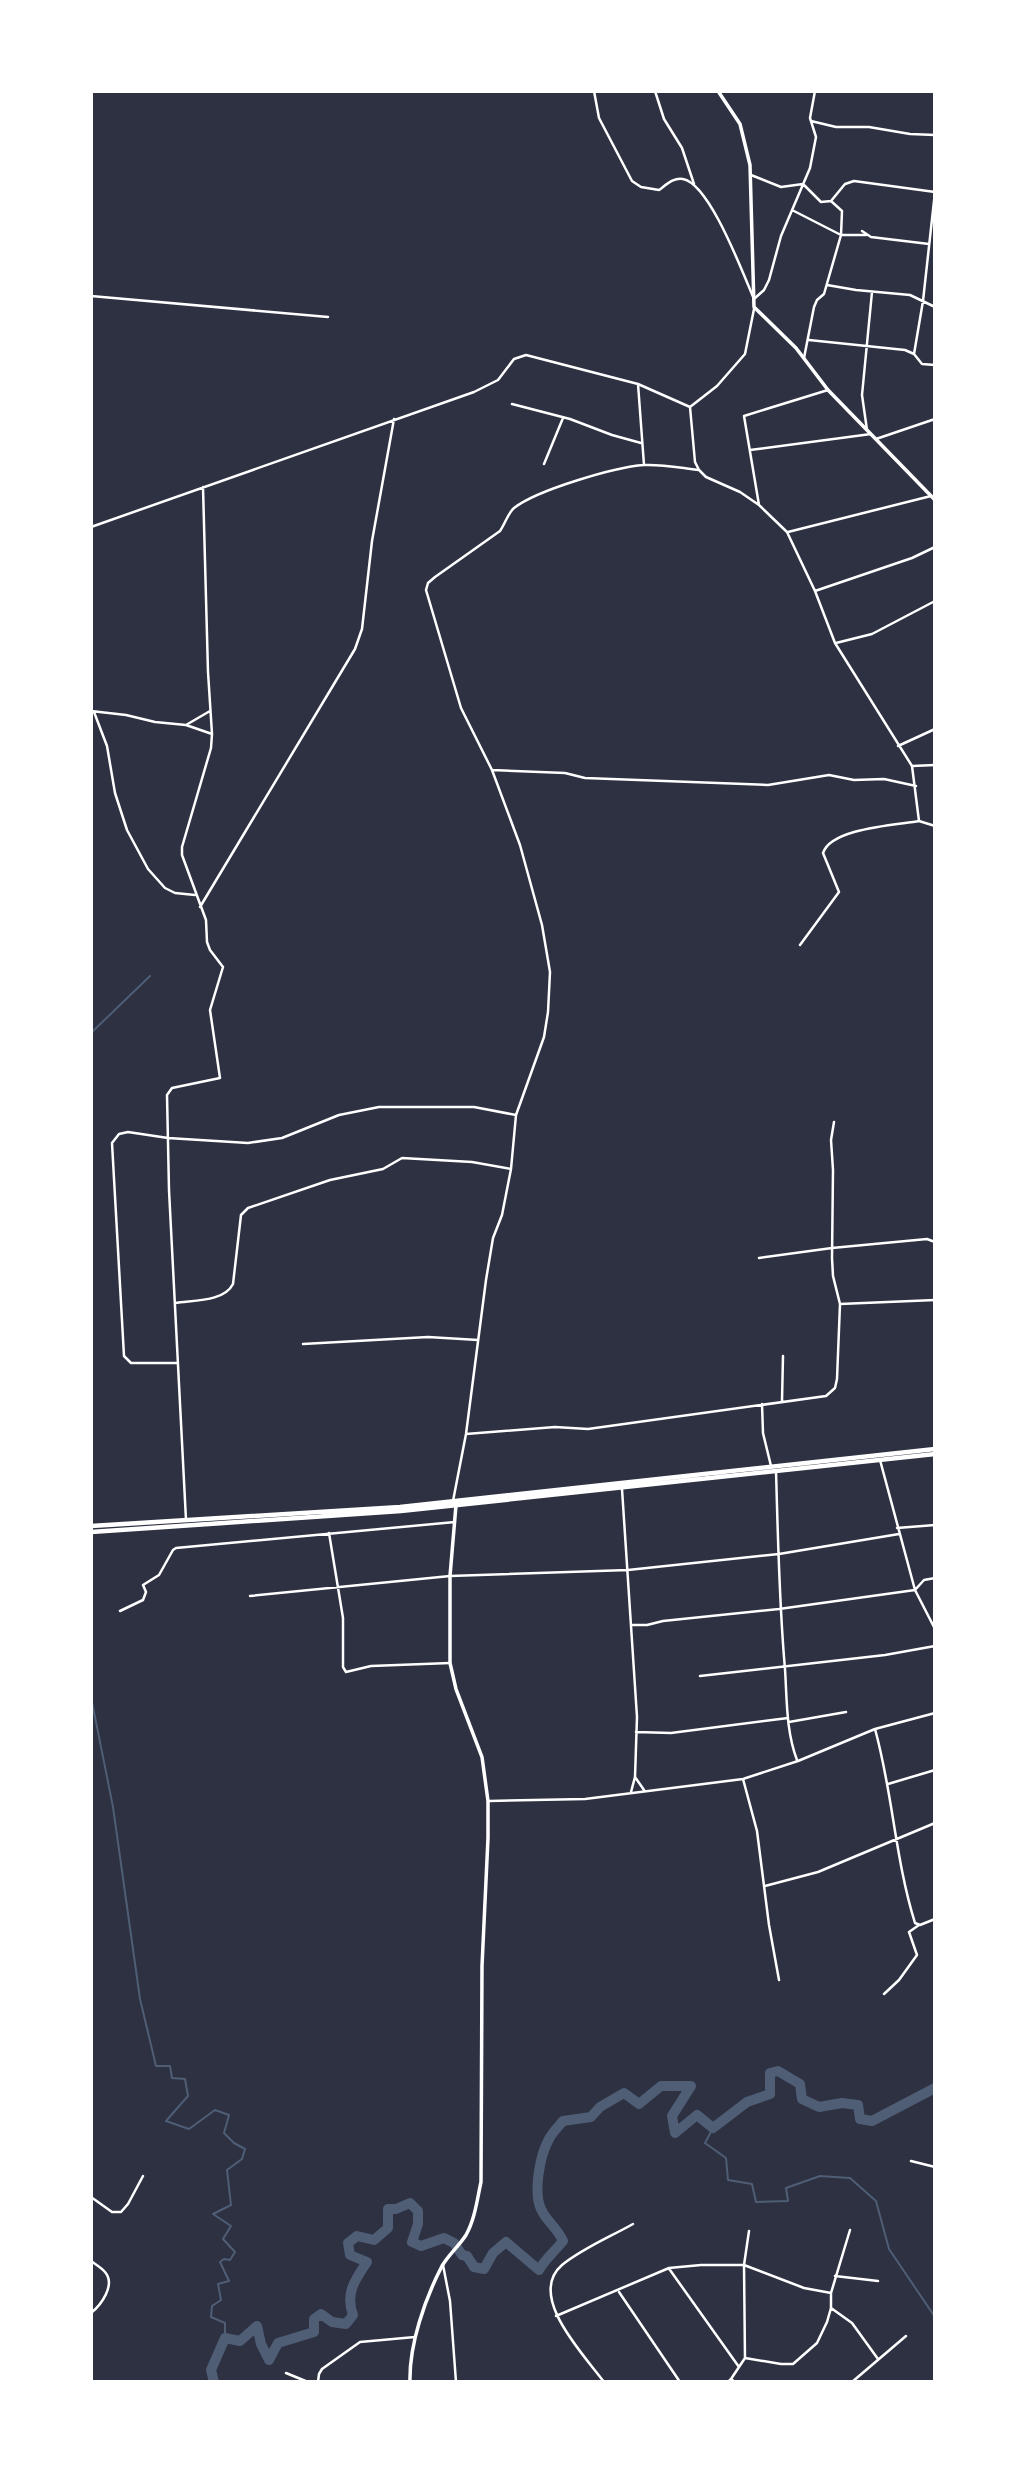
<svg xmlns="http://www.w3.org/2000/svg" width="1026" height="2473" font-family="'Roboto Condensed',sans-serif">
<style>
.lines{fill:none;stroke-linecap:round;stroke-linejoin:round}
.stream{stroke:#4f5d75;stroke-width:2}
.river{stroke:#4f5d75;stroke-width:10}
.minor{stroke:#fff;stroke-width:2.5}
.tertiary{stroke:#fff;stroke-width:3.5}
.primary{stroke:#fff;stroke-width:4.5}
</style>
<rect width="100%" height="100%" fill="#2d3142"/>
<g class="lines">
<path class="stream" d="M 91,1033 L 150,976
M 91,1697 L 113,1807 L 140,1999 L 156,2066 L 170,2066 L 172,2078 L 185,2079 L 188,2096 L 166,2121 L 189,2129 L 215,2110 L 229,2115 L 224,2133 L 234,2143 L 245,2149 L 242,2159 L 227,2170 L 231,2205 L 213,2214 L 231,2226 L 223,2239 L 235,2252 L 230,2260 L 224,2259 L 220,2262 L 229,2281 L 218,2284 L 221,2300 L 212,2306 L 211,2317 L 225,2323 L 225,2338
M 713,2128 L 705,2143 L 726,2158 L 728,2180 L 752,2184 L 756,2202 L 788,2201 L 786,2188 L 820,2176 L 850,2178 L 876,2201 L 889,2249 L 935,2317"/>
<path class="river" d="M 214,2382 L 211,2370 L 225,2338 L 240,2341 L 257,2326 L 261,2344 L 269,2360 L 278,2343 L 314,2332 L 314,2319 L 321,2314 L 332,2322 L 346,2324 L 353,2315 C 345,2293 355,2280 367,2262 L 350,2255 L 348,2243 L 357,2236 L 374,2240 L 388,2228 L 388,2209 L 396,2209 L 410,2203 L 418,2211 L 418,2224 L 412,2242 L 421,2246 L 444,2238 L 454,2243 L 462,2255 L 467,2256 L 474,2267 L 484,2269 L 493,2253 L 506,2242 L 539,2270 C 545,2259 555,2251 563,2241 C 556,2226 546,2221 541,2209 C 533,2192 540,2155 549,2139 C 552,2133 558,2127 563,2121 L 591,2117 L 600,2107 L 624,2093 L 639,2104 L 661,2086 L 691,2086 L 672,2116 L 675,2133 L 697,2115 L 713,2128 L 747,2102 L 770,2094 L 770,2073 L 778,2071 L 800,2084 L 802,2099 L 819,2107 L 842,2103 L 858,2105 L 860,2119 L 872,2121 L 935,2088"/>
<path class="minor" d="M 594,91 L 599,118 L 632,181 L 641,187 L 659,190 C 666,185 674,177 683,179 C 710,184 743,274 754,299 L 764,290 L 769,280 L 781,236 L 810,168 L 816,137 L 810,118 L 815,91
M 655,91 L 664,119 L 682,148 L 694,184
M 811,121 L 836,127 L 869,127 L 910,134 L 935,135
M 751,175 L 781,187 L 803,184 L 821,202 L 831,201 L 845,184 L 854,181 L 935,192 L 923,301 L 914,354
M 792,210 L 841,235 L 866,235
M 862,231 L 871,237 L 929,244
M 827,285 L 856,290 L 910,295 L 935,307
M 91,296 L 328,317
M 809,340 L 905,350 L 914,354 L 922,364 L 935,365
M 804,358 L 814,307 L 817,300 L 824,294 L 841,235 L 842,211 L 831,201
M 638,384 L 644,465
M 512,404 L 570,419 L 612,435 L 641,443
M 690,407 L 717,386 L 745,354 L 754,309
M 867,430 L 862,395 L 872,292
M 876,439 L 935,419
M 750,450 L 871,434
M 544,464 L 563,418
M 759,505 L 744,416 L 828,390
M 91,527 L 474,392 L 498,380 L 514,359 L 526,355 L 638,384 L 690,407 L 695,462 L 699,470 L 706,477 L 740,492 L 759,505 L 787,532 L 815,591 L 835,643 L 912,766 L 919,821 L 935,826
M 788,532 L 931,496
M 815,591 L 912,558 L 935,547
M 836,643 L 872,634 L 935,601
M 91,711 L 126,715 L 155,722 L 186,725 L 212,734
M 94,712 L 107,746 L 115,793 L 127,830 L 148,869 L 165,888 L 175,893 L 195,895
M 186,725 L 210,711
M 898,746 L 935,729
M 912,766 L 935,765
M 492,770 L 565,773 L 585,778 L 768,785 L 829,775 L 854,780 L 884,779 L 916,786
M 200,907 L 355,649 L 362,629 L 372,541 L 394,419
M 800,945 L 839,892 L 823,853 C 831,828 896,825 919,821
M 759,1258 L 832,1248 L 927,1239 L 935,1242
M 175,1303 C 193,1300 224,1302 233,1284 L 241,1215 L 248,1208 L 330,1180 L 383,1169 L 402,1158 L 472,1162 L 511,1169
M 840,1304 L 935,1300
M 303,1344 L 428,1337 L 478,1340
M 178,1363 L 131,1363 L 124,1356 L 112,1143 L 119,1134 L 128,1132 L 168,1138 L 248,1143 L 282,1138 L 339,1115 L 379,1107 L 474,1107 L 516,1115
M 782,1401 L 783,1356
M 762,1404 L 763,1433 L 771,1466
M 466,1434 L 555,1427 L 588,1429 L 826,1396 L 835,1388 L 837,1379 L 840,1304 L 833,1276 L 832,1258 L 833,1170 L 831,1140 L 834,1122
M 880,1460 L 915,1590 L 935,1629
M 776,1471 C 778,1537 779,1603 785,1669 C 787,1700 786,1731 797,1760
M 622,1489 L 637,1717 L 635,1777 L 631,1792
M 453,1501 L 466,1434 L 486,1280 L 493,1238 L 502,1215 L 511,1169 L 516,1115 L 544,1037 L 548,1012 L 550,972 L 542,925 L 520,845 L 492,770 L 461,708 L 426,590 L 428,583 L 435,577 L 500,531 C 505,524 508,513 514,508 C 537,490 615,467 644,465 C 662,464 681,468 699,470
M 186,1520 L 169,1190 L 167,1095 L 172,1088 L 220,1078 L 210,1010 L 223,967 L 210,950 L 207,942 L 206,920 L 182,855 L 182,847 L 211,748 L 212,734 L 208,672 L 203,487
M 897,1528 L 935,1525
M 329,1533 L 343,1618 L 343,1667 L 346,1672 L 371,1666 L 450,1663
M 250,1596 L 450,1576 L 628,1570 L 779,1554 L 899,1534
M 120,1611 L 143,1600 L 146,1592 L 143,1585 L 159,1575 L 173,1550 L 176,1548 L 455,1522
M 632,1625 L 647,1625 L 663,1621 L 779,1609 L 915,1590 L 924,1580 L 935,1578
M 700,1676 L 885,1655 L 935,1646
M 789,1722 L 846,1712
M 875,1729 C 893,1794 895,1859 915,1923 L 920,1925 L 935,1919
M 636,1732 L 671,1733 L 788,1718
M 635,1777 L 644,1790
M 743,1779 L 757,1831 L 769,1925 L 779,1980
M 888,1784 L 935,1770
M 489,1801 L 585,1799 L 743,1779 L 798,1761 L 875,1729 L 935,1713
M 765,1886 L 818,1872 L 935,1823
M 884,1994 L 899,1980 L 917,1955 L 909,1932 L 919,1925
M 911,2161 L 935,2167
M 91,2197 L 112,2212 L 121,2212 L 128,2204 L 143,2176
M 91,2261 C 95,2264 102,2268 105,2272 C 116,2285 101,2305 91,2313
M 443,2265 L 450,2301 L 456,2382
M 670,2270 L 739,2367
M 835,2276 L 878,2281
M 619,2292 L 680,2382
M 831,2308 L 852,2323 L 878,2359
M 556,2316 L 669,2268 L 701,2265 L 744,2265 L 804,2288 L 831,2293
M 745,2358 L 744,2265 L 749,2231
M 286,2373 L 308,2382
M 731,2379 L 745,2358 L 781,2364 L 793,2364 L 817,2343 L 827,2322 L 831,2308 L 831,2293 L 850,2230
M 318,2382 L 319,2374 L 322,2369 L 360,2342 L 415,2337
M 604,2382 C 585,2356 526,2296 562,2265 C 583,2248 610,2237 633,2224
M 728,2382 L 731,2379 L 735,2382
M 852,2382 L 906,2336"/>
<path class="tertiary" d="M 718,91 L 740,124 L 750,165 L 754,307 L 796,348 L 828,390 L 935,500
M 410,2382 C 409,2344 425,2299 442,2266 C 449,2254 459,2246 466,2235 C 475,2219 477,2200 481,2182 L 482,1966 L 488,1838 L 488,1801 L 482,1757 L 456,1689 L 450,1663 L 450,1576 L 456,1505"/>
<path class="primary" d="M 91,1526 L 400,1507 L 935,1449
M 91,1532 L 401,1511 L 935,1454"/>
</g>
<rect width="1026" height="2473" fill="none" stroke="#ffffff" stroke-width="186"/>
</svg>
